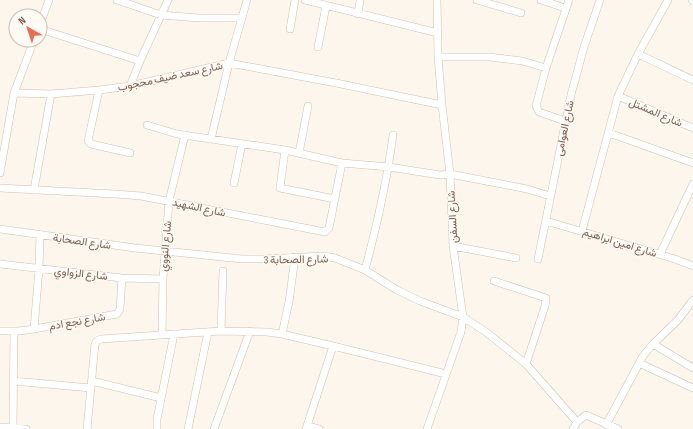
<svg xmlns="http://www.w3.org/2000/svg" width="693" height="429" font-family="'Sofia Sans Condensed',Vazirmatn,sans-serif">
<style>
.lines{fill:none;stroke-linecap:round;stroke-linejoin:round}
.minor-casing{stroke:#d1beb0;stroke-width:8}
.minor{stroke:#fff;stroke-width:7}
.labels{text-anchor:middle;stroke-width:3;stroke-linejoin:round;paint-order:stroke}
.street-label{font-size:11px;fill:#7a5c4d;stroke:#fffaf3}
</style>
<rect width="100%" height="100%" fill="#fdf6ec"/>
<g class="lines">
<defs>
<path id="minor" d="M 117,0 L 161,15 L 199,18 L 242,18
M 305,0 L 438,33
M 477,0 L 521,13
M 541,0 L 565,8
M 692,0 L 693,1
M 358,14 L 360,0
M 40,24 L 49,0
M 40,29 L 140,61
M 290,29 L 295,0
M 318,47 L 326,6
M 638,54 L 693,80
M 438,57 L 489,57 L 522,61 L 546,68
M 130,86 L 140,61 L 168,0
M 99,90 L 88,141 L 91,144 L 130,153
M 14,93 L 51,94 L 99,90 L 130,86 L 229,63 L 336,83 L 442,105
M 618,96 L 693,128
M 565,121 L 539,112 L 536,106 L 546,68 L 569,0
M 147,125 L 177,134 L 285,150 L 342,163 L 389,167 L 440,175 L 450,174 L 527,189 L 550,196
M 609,133 L 693,163
M 211,139 L 229,63 L 247,0
M 285,150 L 280,188 L 335,199
M 299,153 L 308,106
M 0,173 L 14,93 L 34,40
M 234,183 L 242,144
M 0,188 L 115,194 L 141,196 L 325,232 L 329,228 L 342,163
M 34,190 L 51,94
M 546,221 L 675,259 L 693,266
M 0,229 L 135,248 L 242,259 L 263,259 L 324,256 L 335,258 L 365,270 L 397,290 L 420,301 L 463,317 L 486,332 L 526,364 L 577,422
M 582,231 L 618,96 L 638,54 L 668,0
M 453,246 L 516,258
M 660,254 L 693,184
M 538,259 L 571,95 L 584,47 L 600,0
M 0,264 L 122,278 L 163,279
M 365,270 C 377,225 387,181 393,135
M 494,281 L 546,298 L 545,306 L 526,364
M 34,329 L 39,269 L 40,235
M 0,331 L 19,331 L 34,329 L 117,314 L 120,309 L 122,278
M 221,331 L 223,271
M 282,334 L 289,302 L 295,257
M 162,335 L 163,279 L 169,201 L 185,135
M 653,344 L 693,368
M 639,363 L 693,388
M 13,381 L 91,388
M 92,381 L 161,398
M 606,425 L 643,356 L 653,344 L 678,320 L 693,300
M 307,426 L 319,429
M 0,427 L 26,429
M 13,428 L 14,331
M 87,429 L 95,344 L 97,341 L 101,339 L 221,331 L 267,332 L 282,334 L 333,346 L 446,374
M 157,429 L 157,419 L 174,334
M 188,429 L 208,332
M 214,429 L 250,331
M 306,429 L 333,346
M 427,429 L 461,332 L 463,317 L 453,246 L 450,174 L 442,105 L 438,57 L 437,0
M 573,429 L 577,422 L 586,415 L 618,429"/>
</defs>
<use href="#minor" class="minor-casing"/>
<use href="#minor" class="minor"/>
</g>
<g class="labels">
<g class="street-label">
<text transform="translate(170 76) rotate(-12)" y="4">شارع سعد ضيف محجوب</text>
<text transform="translate(656 112) rotate(23)" y="4">شارع المشتل</text>
<text transform="translate(564 128) rotate(-78)" y="4">شارع العوامى</text>
<text transform="translate(199 207) rotate(12)" y="4">شارع الشهيد</text>
<text transform="translate(452 217) rotate(-93)" y="4">شارع السفن</text>
<text transform="translate(82 241) rotate(8)" y="4">شارع الصحابة</text>
<text transform="translate(620 242) rotate(17)" y="4">شارع امين ابراهيم</text>
<text transform="translate(165 246) rotate(-85)" y="4">شارع النووي</text>
<text transform="translate(296 259) rotate(-1)" y="4">شارع الصحابة 3</text>
<text transform="translate(81 273) rotate(6)" y="4">شارع الزواوي</text>
<text transform="translate(77 321) rotate(-10)" y="4">شارع نجع ادم</text>
</g>
</g>
<g transform="translate(28 28) rotate(321)"><circle r="19" fill="#fffaf3" stroke="#cabbb1"/>
<path d="M0-3L7 15L0 10L-7 15Z" fill="#e76f51"/>
<text y="-6" font-size="11" font-weight="bold" text-anchor="middle" fill="#7a5c4d">N</text>
</g>
</svg>
